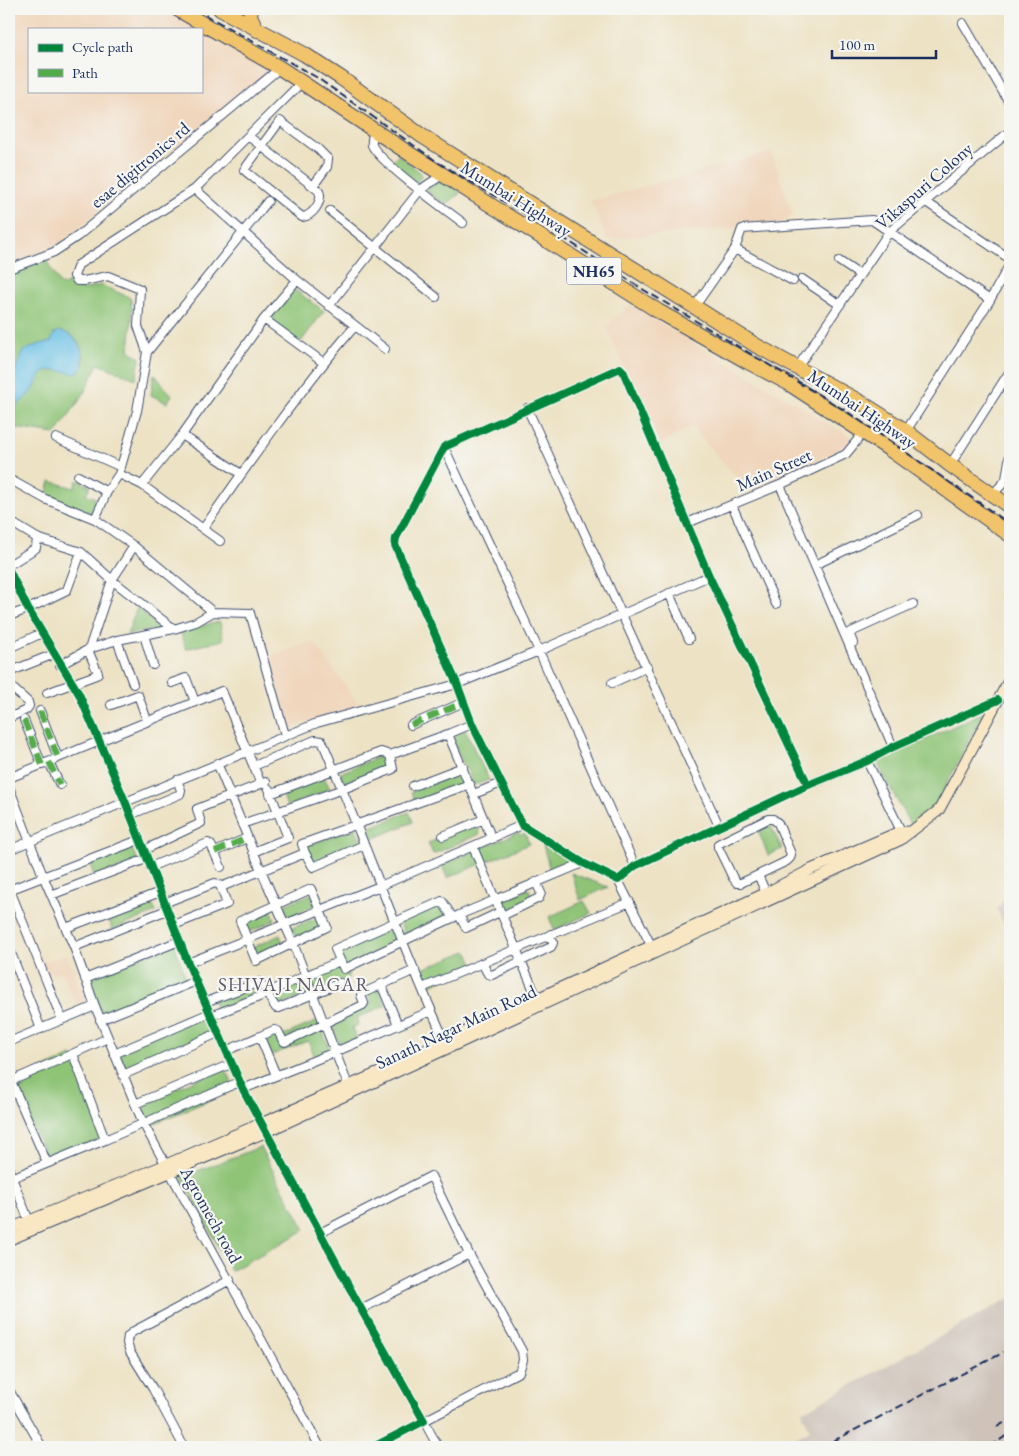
<svg xmlns="http://www.w3.org/2000/svg" width="1019" height="1456" font-family="'EB Garamond',serif">
<style>
.built{fill:#f0d6bc;fill-rule:evenodd}
.industrial{fill:#cec2b9}
.green{fill:#8fc477;stroke:#557a6a}
.water{fill:#68c0e5;stroke:#4278a2}
.lines{fill:none;stroke-linecap:round;stroke-linejoin:round}
.street-casing{stroke:#3a4a6d;stroke-width:10}
.secondary-casing{stroke:#3a4a6d;stroke-width:12}
.highway-casing{stroke:#3a4a6d;stroke-width:16}
.street{stroke:#fff;stroke-width:8}
.secondary{stroke:#f9e7c3;stroke-width:10}
.highway{stroke:#f1c36a;stroke-width:14}
.rail{stroke:#1b2f5e;stroke-width:2;stroke-dasharray:8 4;stroke-linecap:butt}
.quiet{stroke:#52ab49;stroke-width:6;stroke-dasharray:12 6;stroke-linecap:butt}
.cycleway-casing{stroke:#f6f6f2;stroke-width:11}
.cycleway{stroke:#00873e;stroke-width:8}
.labels{text-anchor:middle;stroke-width:4.5;stroke-linejoin:round;paint-order:stroke}
.shield{fill:#f6f6f2;stroke:#5d6b8a;stroke-width:1}
.shield-label{font-size:16px;font-weight:bold;fill:#1b2f5e}
.street-label{font-size:18px;fill:#1b2f5e;stroke:#f6f6f2}
.neighbourhood-label{font-size:19px;letter-spacing:1px;fill:#605a6c;stroke:#f6f6f2}
</style>
<rect width="100%" height="100%" fill="#f6f6f2"/>
<filter id="ink" filterUnits="userSpaceOnUse"><feTurbulence type="fractalNoise" baseFrequency=".02" numOctaves="2"/><feDisplacementMap in="SourceGraphic" scale="10" xChannelSelector="R" yChannelSelector="G"/><feConvolveMatrix kernelMatrix="1 2 1 2 8 2 1 2 1" color-interpolation-filters="sRGB"/></filter>
<filter id="wash" filterUnits="userSpaceOnUse"><feTurbulence type="fractalNoise" baseFrequency=".0096" numOctaves="4" result="noise"/><feDisplacementMap in="SourceGraphic" scale="20" xChannelSelector="R" yChannelSelector="G"/><feGaussianBlur stdDeviation="1.12" result="paint"/><feColorMatrix in="noise" values="0 0 0 0 0 0 0 0 0 0 0 0 0 0 0 0 0 1.4 0 .05"/><feComposite in="paint" operator="in"/></filter>
<g filter="url(#wash)">
<rect width="100%" height="100%" fill="#ede2c4"/>
<path class="built" d="M 9,9 L 169,9 L 190,19 L 271,70 L 53,248 L 9,264 ZM 29,29 L 201,29 L 201,91 L 29,91 Z
M 771,152 L 793,216 L 778,224 L 607,239 L 591,201 Z
M 630,305 L 853,438 L 850,443 L 751,493 L 691,426 L 660,445 L 606,327 Z
M 314,642 L 360,707 L 288,728 L 267,657 Z
M 66,954 L 88,1005 L 78,1007 L 61,971 L 47,976 L 42,963 Z"/>
<path class="industrial" d="M 1010,893 L 1010,937 L 997,909 Z
M 1010,1298 L 1010,1440 L 1001,1447 L 779,1447 L 810,1430 L 802,1412 Z"/>
<path class="green" d="M 399,155 L 422,174 L 417,183 L 389,162 Z
M 443,178 L 461,192 L 446,205 L 426,190 Z
M 46,260 L 61,286 L 73,281 L 83,290 L 101,285 L 131,298 L 132,320 L 129,350 L 140,358 L 136,379 L 98,364 L 83,395 L 56,434 L 15,428 L 9,420 L 9,274 Z
M 292,288 L 324,311 L 300,343 L 270,320 Z
M 154,374 L 172,395 L 167,403 L 151,395 Z
M 77,480 L 90,486 L 86,494 L 100,500 L 95,514 L 46,498 L 50,481 L 74,488 Z
M 137,608 L 162,629 L 127,634 Z
M 220,622 L 223,640 L 186,649 L 180,630 Z
M 984,712 L 936,805 L 912,828 L 878,765 L 882,760 Z
M 465,730 L 489,780 L 474,785 L 450,736 Z
M 383,755 L 389,768 L 345,786 L 340,773 Z
M 459,773 L 463,783 L 416,803 L 411,792 Z
M 324,777 L 330,789 L 287,807 L 282,792 Z
M 409,812 L 413,822 L 365,842 L 361,831 Z
M 476,824 L 480,834 L 433,854 L 428,843 Z
M 770,824 L 782,849 L 768,855 L 758,830 Z
M 356,828 L 362,845 L 315,863 L 307,846 Z
M 519,832 L 520,835 L 525,833 L 529,844 L 447,878 L 442,865 Z
M 543,845 L 574,863 L 551,874 Z
M 132,849 L 138,861 L 95,879 L 90,864 Z
M 571,873 L 608,887 L 580,900 Z
M 529,889 L 533,900 L 505,913 L 500,901 Z
M 311,894 L 315,905 L 287,918 L 282,906 Z
M 150,900 L 156,912 L 112,930 L 108,915 Z
M 584,901 L 591,913 L 554,930 L 549,917 Z
M 443,902 L 450,918 L 405,937 L 400,921 Z
M 271,909 L 275,920 L 247,933 L 242,921 Z
M 321,916 L 326,927 L 297,940 L 292,928 Z
M 394,924 L 400,941 L 344,968 L 338,948 Z
M 280,935 L 284,946 L 256,960 L 251,948 Z
M 174,943 L 187,982 L 102,1018 L 88,979 Z
M 467,951 L 474,965 L 427,987 L 420,970 Z
M 339,963 L 349,969 L 348,979 L 315,992 L 308,976 Z
M 306,977 L 312,993 L 278,1006 L 268,993 Z
M 246,981 L 253,997 L 217,1012 L 210,995 Z
M 376,985 L 386,1005 L 357,1018 L 358,1025 L 352,1028 L 357,1041 L 341,1048 L 331,1021 L 372,1003 L 367,992 Z
M 199,1017 L 201,1022 L 207,1019 L 212,1034 L 126,1070 L 119,1051 Z
M 318,1021 L 330,1050 L 315,1057 L 308,1041 L 269,1056 L 261,1037 L 276,1031 L 280,1037 Z
M 72,1056 L 103,1138 L 48,1161 L 13,1082 Z
M 224,1068 L 227,1075 L 229,1075 L 234,1090 L 148,1126 L 143,1111 L 145,1109 L 143,1102 Z
M 260,1147 L 305,1230 L 231,1271 L 182,1177 Z"/>
<path class="water" d="M 59,331 C 78,334 86,352 82,369 L 74,374 C 63,371 48,366 40,376 C 38,379 37,384 35,387 C 28,396 19,405 9,411 L 9,373 L 15,371 L 23,351 L 40,344 L 51,342 L 54,334 Z"/>
</g>
<g filter="url(#ink)">
<g class="lines">
<defs>
<path id="street" d="M 963,23 L 1010,104
M 374,130 C 373,135 371,140 372,145 C 378,161 446,210 463,223
M 248,136 L 318,190 C 325,199 313,216 302,217 L 244,170 L 280,121 L 318,149 L 328,159 L 327,167 L 313,186
M 195,189 L 297,280 L 385,349
M 926,202 L 1010,259
M 330,211 L 436,297
M 735,249 L 742,229 L 872,220 L 990,300
M 839,261 L 860,275
M 9,269 L 54,252 L 78,236 L 280,68
M 802,279 L 840,305
M 329,306 L 420,190 L 442,175
M 695,306 L 735,249 L 793,281
M 264,319 L 324,363
M 147,352 L 138,326 L 140,289 L 108,276 L 84,281 L 77,281 L 74,276 L 78,265 L 195,189 L 302,82
M 797,368 L 889,232 L 1010,131
M 527,408 L 719,826
M 906,431 L 990,300 L 1010,264
M 182,435 L 241,474
M 56,438 L 121,467
M 444,447 L 539,651 L 635,866
M 950,465 L 1010,371
M 119,474 L 142,485 L 220,541
M 78,476 L 107,492
M 9,479 L 45,499 L 95,519 L 134,546 L 213,612
M 1006,479 L 1010,454
M 142,485 L 182,435 L 264,319 L 297,280
M 780,485 L 893,747
M 993,494 L 1009,477
M 732,505 L 776,604
M 95,519 L 107,492 L 119,474 L 137,411 L 147,352 L 268,201
M 9,521 L 37,538 L 81,552 L 112,580 L 149,609
M 687,523 L 780,485 L 846,454 L 864,432
M 203,529 C 251,460 300,390 355,326
M 9,565 L 36,548 L 37,538
M 815,565 L 918,515
M 9,570 L 28,609 L 79,694 L 125,801 L 188,963 L 243,1089 L 361,1309 L 424,1421 L 373,1447
M 669,593 L 689,639
M 152,612 L 174,629
M 9,616 L 28,609 L 67,590 L 81,552
M 144,635 L 153,665
M 117,640 L 133,684
M 853,643 L 850,635 L 851,632 L 913,604
M 9,648 L 42,633
M 89,649 L 112,580 L 134,546
M 60,665 L 89,649 L 117,640 L 174,629 L 196,622 L 213,612 L 250,613 L 285,735
M 9,672 L 54,654
M 172,683 L 186,678 L 195,702
M 612,683 L 647,667
M 9,685 L 28,702 L 29,706 L 26,710 L 9,718
M 47,693 L 96,675 L 98,673 L 88,650
M 111,705 L 138,695 L 147,720
M 40,711 L 58,758
M 24,720 L 42,765
M 411,725 L 464,702
M 448,734 L 492,839
M 867,761 L 901,831
M 49,762 L 60,785
M 217,763 L 261,870 L 293,943 L 348,1085
M 254,766 L 315,740 L 322,741 C 365,841 400,943 445,1041
M 9,778 L 222,691 L 261,784
M 808,785 L 709,576 L 623,371 L 620,368 L 444,447 L 396,538 L 395,545 L 457,684 L 472,724 L 522,825 L 583,863 L 618,880 L 635,866 L 808,785 L 867,761 L 893,747 L 998,700
M 413,786 L 463,767
M 9,787 L 43,876 L 74,947 L 95,1006 L 143,1123 L 320,1447
M 270,794 L 381,752 L 390,755 L 448,734 L 472,724
M 474,794 L 501,783
M 130,815 L 180,794 L 181,790 L 177,780
M 242,824 L 343,789 L 393,769 L 390,755
M 443,836 L 484,819
M 473,847 L 537,998
M 9,850 L 317,723 L 457,684 L 539,651 L 709,576
M 144,850 L 201,823 L 197,809 L 266,782
M 215,852 L 247,838
M 253,852 L 288,838 L 269,789
M 305,853 L 313,867 L 364,845
M 150,867 L 208,843 L 211,845 L 221,867
M 758,875 L 787,861 L 790,858 L 791,854 L 778,823 L 773,819 L 768,819 L 718,844 L 718,847 L 733,878 L 737,883 L 741,883 L 758,875 L 766,893
M 618,880 L 653,949
M 221,887 L 305,853 L 302,844 L 470,784
M 311,889 L 327,927 L 256,961 L 240,921 Z
M 9,890 L 139,840
M 10,890 L 62,1020
M 51,895 L 146,859
M 164,903 L 215,883 L 220,885 L 227,904 L 174,925
M 459,915 L 466,928 L 500,912
M 502,916 L 539,898 L 541,893 L 536,882
M 453,918 L 442,901 L 335,949 L 344,969 L 459,915 L 583,863
M 66,928 L 160,892
M 74,947 L 167,910
M 9,948 L 41,1029
M 188,963 L 380,886 L 522,825
M 482,963 L 488,974 L 492,975 L 551,947 L 553,943 L 551,934
M 85,979 L 174,943 L 180,943
M 381,984 L 398,1025
M 422,988 L 630,902
M 205,1002 L 260,982 L 274,1005 L 276,1008 L 279,1008 L 340,983
M 211,1016 L 259,997 L 266,993 L 340,961
M 100,1020 L 196,981
M 260,1037 L 276,1075
M 9,1042 L 95,1006
M 226,1051 L 274,1030 L 278,1031 L 283,1041 L 285,1042 L 363,1005 L 364,1003 L 361,995 L 363,993 L 415,970
M 73,1054 L 105,1140
M 114,1054 L 210,1013
M 123,1075 L 218,1033
M 11,1081 L 47,1163
M 9,1082 L 108,1038
M 243,1089 L 335,1052 L 431,1011
M 135,1104 L 231,1064
M 9,1170 L 29,1221
M 9,1179 L 105,1140 L 239,1082
M 320,1233 L 431,1176 L 469,1254 L 522,1351 L 523,1360 L 519,1372 L 424,1421 L 438,1447
M 361,1309 L 469,1254
M 9,1390 L 42,1447
M 184,1447 L 153,1389 L 130,1352 L 127,1343 L 128,1336 L 134,1331 L 230,1280"/>
<path id="secondary" d="M 9,1229 L 165,1165 L 387,1069 L 445,1041 L 766,893 L 812,869 L 901,831 L 911,832
M 9,1240 L 266,1132 L 900,840 L 939,810 L 1010,678"/>
<path id="highway" d="M 177,9 L 280,68 L 410,154 L 658,311 L 748,362 L 788,383 L 889,449 L 1010,535
M 220,9 L 304,54 L 341,78 L 422,136 L 757,346 L 862,403 L 906,431 L 950,465 L 1010,507
M 251,9 L 250,16 L 257,30"/>
</defs>
<use href="#street" class="street-casing"/>
<use href="#secondary" class="secondary-casing"/>
<use href="#highway" class="highway-casing"/>
<use href="#street" class="street"/>
<use href="#secondary" class="secondary"/>
<use href="#highway" class="highway"/>
<path class="rail" d="M 195,9 L 316,77 L 439,163 L 542,224 L 644,290 L 846,411 L 1010,524
M 1005,1307 L 1010,1304
M 997,1427 L 1010,1419
M 822,1447 L 1010,1349
M 990,1447 L 1010,1433"/>
<path class="quiet" d="M 40,711 L 58,758
M 24,720 L 42,765
M 411,725 L 464,702
M 49,762 L 60,785
M 215,852 L 247,838"/>
<defs>
<path id="cycleway" d="M 9,570 L 28,609 L 79,694 L 125,801 L 188,963 L 243,1089 L 361,1309 L 424,1421 L 373,1447
M 808,785 L 709,576 L 623,371 L 620,368 L 444,447 L 396,538 L 395,545 L 457,684 L 472,724 L 522,825 L 583,863 L 618,880 L 635,866 L 808,785 L 867,761 L 893,747 L 998,700"/>
</defs>
<use href="#cycleway" class="cycleway-casing"/>
<use href="#cycleway" class="cycleway"/>
</g>
</g>
<g class="labels">
<rect class="shield" x="566.5" y="257.5" width="55" height="27" rx="4"/>
<g class="shield-label">
<text x="594" y="277">NH65</text>
</g>
<g class="street-label">
<text transform="translate(140 165) rotate(-40)" y="6">esae digitronics rd</text>
<text transform="translate(924 186) rotate(-41)" y="6">Vikaspuri Colony</text>
<text transform="translate(516 199) rotate(32)" y="6">Mumbai Highway</text>
<text transform="translate(862 409) rotate(34)" y="6">Mumbai Highway</text>
<text transform="translate(774 470) rotate(-24)" y="6">Main Street</text>
<text transform="translate(456 1027) rotate(-25)" y="6">Sanath Nagar Main Road</text>
<text transform="translate(211 1215) rotate(61)" y="6">Agromech road</text>
</g>
<g class="neighbourhood-label">
<text x="294" y="991">SHIVAJI NAGAR</text>
</g>
</g>
<rect width="1019" height="1456" fill="none" stroke="#f6f6f2" stroke-width="30"/>
<rect x="28" y="28" width="175" height="65" fill="#f6f6f2" stroke="#9ea6b7"/>
<rect x="38" y="44" width="25" height="8" fill="#00873e" stroke="#9ea6b7"/>
<text x="72" y="52" font-size="15" fill="#1b2f5e">Cycle path</text>
<rect x="38" y="69" width="25" height="8" fill="#52ab49" stroke="#9ea6b7"/>
<text x="72" y="78" font-size="15" fill="#1b2f5e">Path</text>
<path d="M832 50v8h104v-8" fill="none" stroke="#1b2f5e" stroke-width="2.5"/>
<text x="839" y="50" font-size="15" fill="#1b2f5e" stroke="#f6f6f2" stroke-width="4" paint-order="stroke">100 m</text>
</svg>
